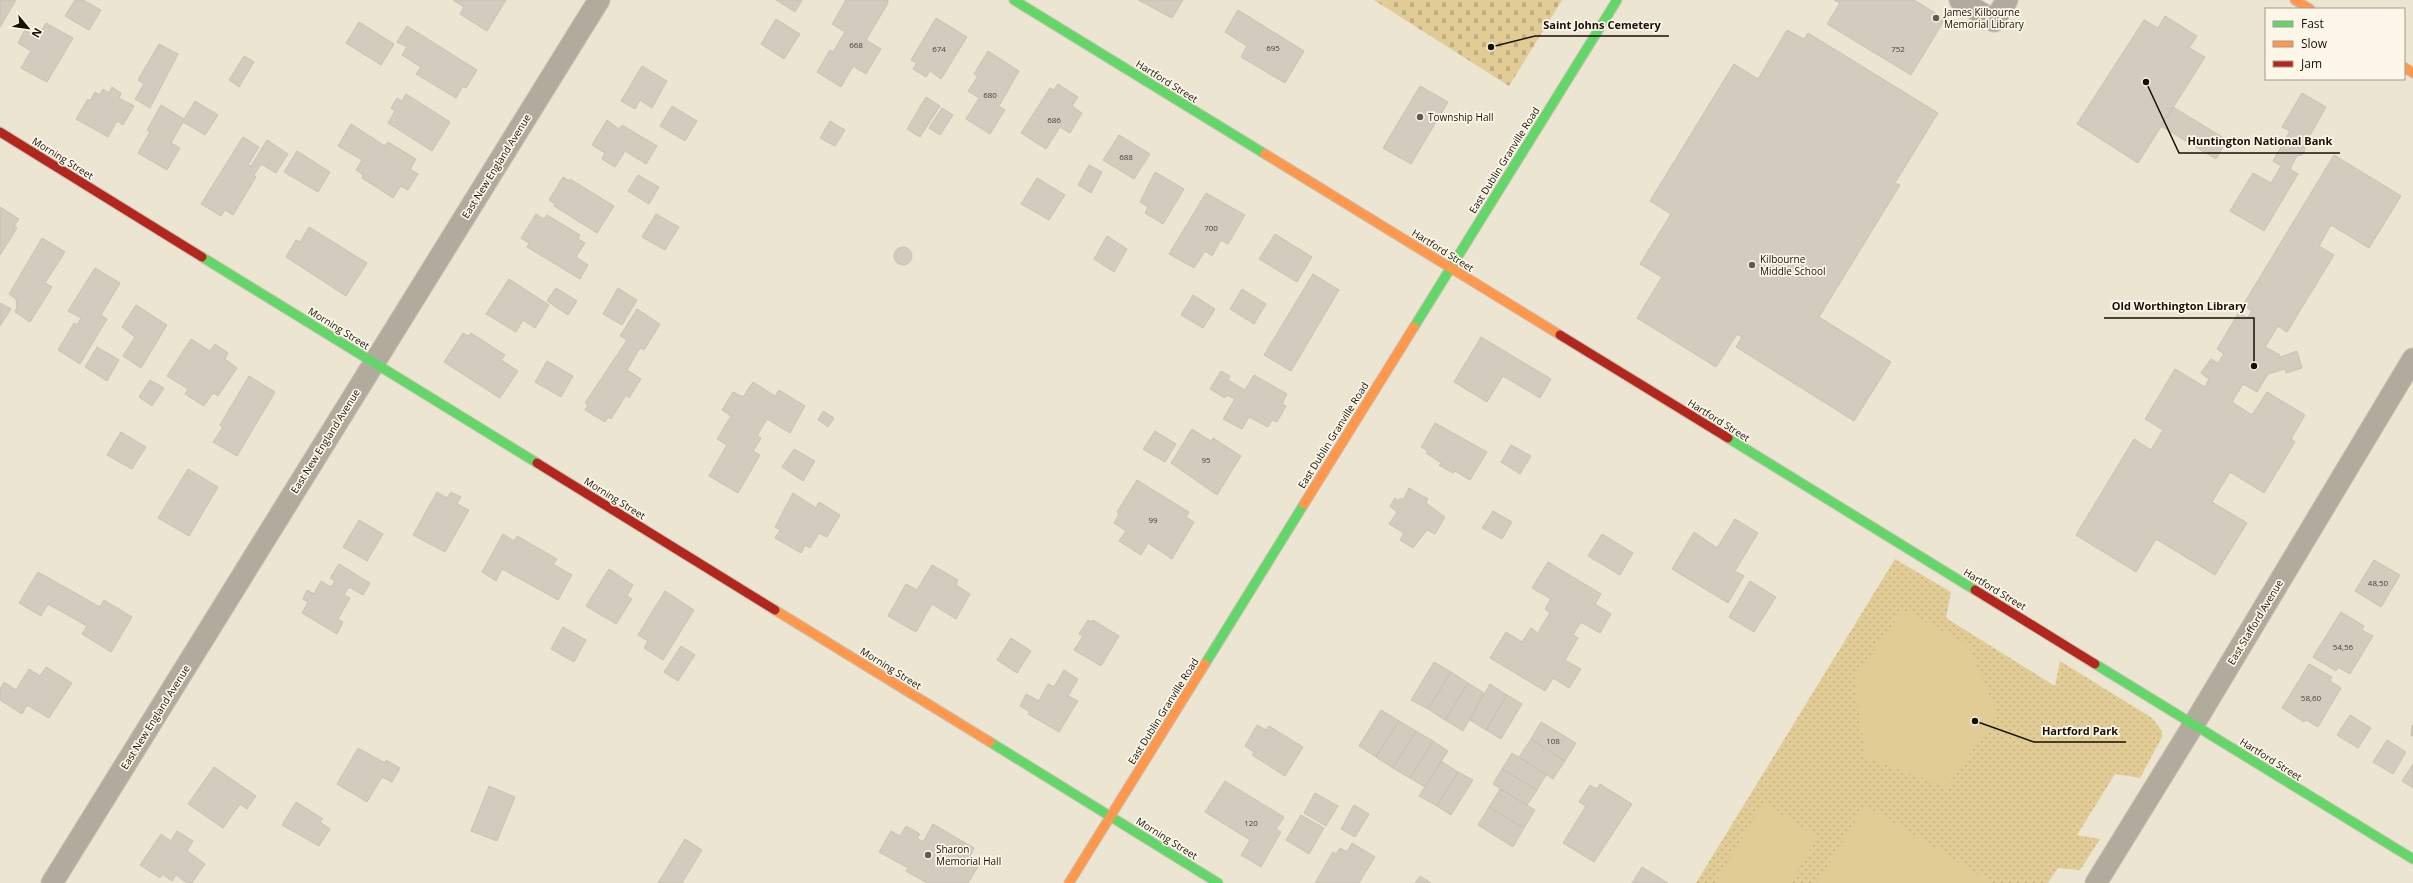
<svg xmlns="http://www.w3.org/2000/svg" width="2413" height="883" font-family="'Open Sans',sans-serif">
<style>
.green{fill:url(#green-dots)}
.cemetery{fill:url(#cemetery-stones)}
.pitch{fill:#e1cc96}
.building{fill:#d1ccbd;stroke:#c7c2b3}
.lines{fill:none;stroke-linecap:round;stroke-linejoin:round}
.street-casing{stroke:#c8c2b4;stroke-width:23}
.fast-casing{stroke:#c8c2b4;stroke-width:11}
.slow-casing{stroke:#c8c2b4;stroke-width:11}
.jam-casing{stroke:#c8c2b4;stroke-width:11}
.street{stroke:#b0ab9c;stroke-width:21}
.fast{stroke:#63d668;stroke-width:9}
.slow{stroke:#ff974d;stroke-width:9}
.jam{stroke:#b3261e;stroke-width:9}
.poi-dot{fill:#615b4d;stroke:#fdf7ea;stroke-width:1.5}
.labels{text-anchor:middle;stroke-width:3.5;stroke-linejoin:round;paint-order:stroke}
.number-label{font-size:8px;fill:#464135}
.poi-label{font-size:10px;fill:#161106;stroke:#fdf7ea;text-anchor:start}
.street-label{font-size:10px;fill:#161106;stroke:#fdf7ea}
.leader{fill:none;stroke:#161106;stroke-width:1.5}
.callout-dot{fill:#161106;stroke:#fdf7ea;stroke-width:1.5}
.callout-label{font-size:11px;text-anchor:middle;font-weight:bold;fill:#161106;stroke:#fdf7ea;stroke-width:3.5;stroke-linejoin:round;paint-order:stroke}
</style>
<defs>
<pattern id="green-dots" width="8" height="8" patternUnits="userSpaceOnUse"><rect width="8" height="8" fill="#e1cc96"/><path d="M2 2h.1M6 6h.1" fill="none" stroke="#c0ae80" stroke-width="1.8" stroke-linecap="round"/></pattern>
<pattern id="cemetery-stones" width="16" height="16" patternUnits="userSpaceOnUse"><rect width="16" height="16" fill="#e1cc96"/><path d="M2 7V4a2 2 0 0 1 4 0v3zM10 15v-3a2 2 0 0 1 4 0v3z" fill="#c0ae80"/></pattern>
</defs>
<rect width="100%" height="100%" fill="#ece5d2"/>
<path class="green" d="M 1895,559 L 1951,592 L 1946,618 L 2055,686 L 2060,661 L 2152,718 L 2162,731 L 2162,737 L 2140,778 L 2115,774 L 2077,835 L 2100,839 L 2080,870 L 2058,868 L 2048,883 L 1696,883 Z"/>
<path class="cemetery" d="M 1374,0 L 1562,0 L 1509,86 Z"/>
<path class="pitch" d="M 1903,609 L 1968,645 L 1998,714 L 1947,787 L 1866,758 L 1854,679 Z
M 1763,803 L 1818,837 L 1790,883 L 1715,883 Z
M 1865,805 L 1993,883 L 1817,883 Z"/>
<path class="building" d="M 0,0 L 16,0 L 0,27 Z
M 75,0 L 83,0 L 101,10 L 89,30 L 65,16 Z
M 453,0 L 506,0 L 487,31 L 460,14 L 464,7 Z
M 776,0 L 802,0 L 795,12 Z
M 846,0 L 888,0 L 888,3 L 866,40 L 881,49 L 866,74 L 853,66 L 841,87 L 817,72 L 830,50 L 833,52 L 845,32 L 832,24 Z
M 1138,0 L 1183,0 L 1172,18 Z
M 1834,0 L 1914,0 L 1945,19 L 1911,75 L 1827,24 L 1840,3 Z
M 1238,10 L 1304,51 L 1285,83 L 1241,57 L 1247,46 L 1225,32 Z
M 2165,16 L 2197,36 L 2189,48 L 2205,57 L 2138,163 L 2077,124 L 2144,20 L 2158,28 Z
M 936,18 L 967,37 L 941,79 L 930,71 L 926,77 L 913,69 L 917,63 L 911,60 Z
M 776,19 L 800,34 L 784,59 L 761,44 Z
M 359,22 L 394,44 L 381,65 L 346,43 Z
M 46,23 L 73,38 L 47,82 L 21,68 L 31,51 L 18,43 L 25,30 L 38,37 Z
M 407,26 L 477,70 L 466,88 L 463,86 L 456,98 L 416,74 L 421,67 L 402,55 L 407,47 L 397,42 Z
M 1787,30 L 1804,39 L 1808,33 L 1938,113 L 1895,183 L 1900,185 L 1819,317 L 1891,362 L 1854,421 L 1736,347 L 1742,337 L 1737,334 L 1716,367 L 1637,318 L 1662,277 L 1640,264 L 1671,214 L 1650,201 L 1734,64 L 1758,79 Z
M 159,44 L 178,54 L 150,108 L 135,99 L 144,84 L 138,80 Z
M 988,51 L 1019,71 L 999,106 L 1005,110 L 990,134 L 966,119 L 979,98 L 968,91 L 978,76 L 974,74 Z
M 244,56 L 254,62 L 239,87 L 229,80 Z
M 642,66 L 667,81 L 652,108 L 640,100 L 635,109 L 621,101 Z
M 1058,84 L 1078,97 L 1072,106 L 1082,113 L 1070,133 L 1060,127 L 1046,149 L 1021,133 L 1050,88 L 1054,90 Z
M 1420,86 L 1448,102 L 1411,164 L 1383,148 Z
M 112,87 L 121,93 L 119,98 L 134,106 L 123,125 L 117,121 L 108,137 L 76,119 L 88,99 L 90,101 L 95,92 L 100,95 L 103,89 L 109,93 Z
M 2302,93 L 2326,107 L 2304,146 L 2305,150 L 2302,155 L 2297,156 L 2290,169 L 2298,174 L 2264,231 L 2230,211 L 2253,173 L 2271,183 L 2281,166 L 2273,161 L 2290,131 L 2282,127 Z
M 406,94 L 450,122 L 432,151 L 388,123 L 395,111 L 391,108 L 397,98 L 402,101 Z
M 926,97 L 940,106 L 920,137 L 907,129 Z
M 195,101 L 218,115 L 205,135 L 183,122 L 171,143 L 180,148 L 167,170 L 138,153 L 150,132 L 147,130 L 161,105 L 184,119 Z
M 672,106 L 697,121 L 685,141 L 660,126 Z
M 2173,107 L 2227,140 L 2216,159 L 2161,126 Z
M 942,108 L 953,115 L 940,135 L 929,128 Z
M 607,120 L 619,129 L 622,125 L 657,146 L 646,164 L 625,151 L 615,167 L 602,159 L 605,153 L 592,145 Z
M 830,121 L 845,130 L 835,146 L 820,138 Z
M 351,124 L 385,146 L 388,142 L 416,159 L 410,169 L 418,174 L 408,190 L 401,186 L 393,198 L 362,178 L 363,175 L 356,170 L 362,160 L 338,146 Z
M 1119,135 L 1150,154 L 1134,179 L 1103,160 Z
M 243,137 L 259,147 L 248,165 L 251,166 L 267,140 L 288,154 L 276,173 L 261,164 L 254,175 L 256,177 L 233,215 L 225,210 L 221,216 L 201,204 Z
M 297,151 L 330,172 L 318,192 L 284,172 Z
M 2334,155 L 2401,196 L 2369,248 L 2331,225 L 2319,246 L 2334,255 L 2287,332 L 2278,326 L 2265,347 L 2280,355 L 2278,358 L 2297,351 L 2302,368 L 2286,373 L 2285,369 L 2268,374 L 2257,392 L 2243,384 L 2232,402 L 2252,415 L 2267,392 L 2305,415 L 2291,439 L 2295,442 L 2264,493 L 2230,472 L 2212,502 L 2247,523 L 2215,575 L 2156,539 L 2136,572 L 2076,535 L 2134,439 L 2151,450 L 2163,430 L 2145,419 L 2175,369 L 2205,387 L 2209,379 L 2201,373 L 2211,359 L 2218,363 L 2224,354 L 2217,349 L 2239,312 L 2247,318 L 2252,311 L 2243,305 Z
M 1089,165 L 1102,172 L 1091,193 L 1078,185 Z
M 1155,172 L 1184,189 L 1163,224 L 1145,213 L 1148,207 L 1140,202 Z
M 638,175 L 659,187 L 649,204 L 628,191 Z
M 563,177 L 569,181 L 570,179 L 614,206 L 597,233 L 554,206 L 555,204 L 549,200 Z
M 1037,178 L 1065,195 L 1049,220 L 1021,204 Z
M 1206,193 L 1245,215 L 1228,244 L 1221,240 L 1212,256 L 1205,251 L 1194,268 L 1169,254 Z
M 0,207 L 19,219 L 14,226 L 17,228 L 0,255 Z
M 536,214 L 544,219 L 547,215 L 580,235 L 578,239 L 585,243 L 576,257 L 588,265 L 580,279 L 527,247 L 529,243 L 521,238 Z
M 656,214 L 679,227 L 665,250 L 642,237 Z
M 309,227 L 367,263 L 346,296 L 286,257 L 296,240 L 300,242 Z
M 1275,234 L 1312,257 L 1297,282 L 1259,259 Z
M 1107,236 L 1127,249 L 1114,272 L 1094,259 Z
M 42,238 L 65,252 L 45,283 L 52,287 L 30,322 L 15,312 L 17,307 L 16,299 L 9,294 Z
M894 256a9 9 0 1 1 18 0a9 9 0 1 1-18 0Z
M 95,268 L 120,283 L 101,315 L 107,319 L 80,364 L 58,350 L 74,323 L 77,325 L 81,318 L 68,311 Z
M 1313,274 L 1339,290 L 1291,371 L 1264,355 Z
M 509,279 L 549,305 L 535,328 L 523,320 L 516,332 L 486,314 Z
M 556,288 L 577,301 L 568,315 L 547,301 Z
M 618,288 L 637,300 L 622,325 L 603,314 Z
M 1242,289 L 1266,304 L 1254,324 L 1230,309 Z
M 1193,295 L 1215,309 L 1203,328 L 1181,315 Z
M 0,303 L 11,309 L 0,326 Z
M 136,305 L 167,325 L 141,368 L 123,356 L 135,337 L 122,327 Z
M 637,309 L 660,324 L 644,350 L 640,348 L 627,370 L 641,379 L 629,398 L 626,395 L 611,419 L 608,417 L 605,422 L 585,410 L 588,405 L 585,403 L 627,340 L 620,336 Z
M 463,333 L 468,336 L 471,333 L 505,355 L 501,360 L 518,371 L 500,398 L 444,362 Z
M 1481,337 L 1551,379 L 1540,398 L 1503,376 L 1487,402 L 1454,382 Z
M 191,339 L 210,351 L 215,344 L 228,353 L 225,359 L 237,368 L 218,396 L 213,393 L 204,406 L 185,394 L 188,389 L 167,376 Z
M 97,347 L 119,360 L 107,381 L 85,367 Z
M 547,361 L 573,376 L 561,397 L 535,382 Z
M 1221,371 L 1230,376 L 1228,380 L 1245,390 L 1254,375 L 1287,394 L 1282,404 L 1286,406 L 1277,422 L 1272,420 L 1268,427 L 1249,417 L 1242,429 L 1223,419 L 1235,399 L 1227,395 L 1225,398 L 1210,389 Z
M 249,376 L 275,392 L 237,456 L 213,442 L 223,427 L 220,425 Z
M 150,380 L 164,388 L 152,406 L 139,397 Z
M 753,382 L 775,396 L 779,390 L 805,406 L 790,433 L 767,419 L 757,436 L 761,438 L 753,451 L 760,455 L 738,493 L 709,476 L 727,445 L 717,439 L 731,416 L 722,410 L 733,392 L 743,397 Z
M 823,411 L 834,418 L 828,427 L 818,420 Z
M 1435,423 L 1487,452 L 1470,480 L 1455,471 L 1453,473 L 1439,465 L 1441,463 L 1426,453 L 1428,451 L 1421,447 Z
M 1192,429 L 1211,441 L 1213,438 L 1241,456 L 1217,495 L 1171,463 Z
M 1155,431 L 1176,444 L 1165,462 L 1143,449 Z
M 121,432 L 146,447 L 132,469 L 107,455 Z
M 1511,445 L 1531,456 L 1520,474 L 1501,462 Z
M 794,449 L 815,461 L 803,481 L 782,467 Z
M 188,469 L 218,487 L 189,536 L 158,518 Z
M 1137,480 L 1189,512 L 1186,517 L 1194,522 L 1172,559 L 1148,543 L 1141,555 L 1119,541 L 1126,531 L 1114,523 L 1119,514 L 1117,512 Z
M 1409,488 L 1428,499 L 1426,503 L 1445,517 L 1435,534 L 1427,530 L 1413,548 L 1400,540 L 1404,533 L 1389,524 L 1397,512 L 1390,506 L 1395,498 L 1399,501 L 1400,498 L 1403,500 Z
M 437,492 L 447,498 L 451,492 L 461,497 L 457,504 L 469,510 L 445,552 L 413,535 Z
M 793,493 L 816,508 L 819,502 L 840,515 L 827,537 L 819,533 L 810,548 L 805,545 L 801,553 L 775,538 L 780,530 L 775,527 Z
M 1493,511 L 1512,522 L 1502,539 L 1482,528 Z
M 1735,519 L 1758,533 L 1735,571 L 1744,576 L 1728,603 L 1672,569 L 1694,532 L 1717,548 Z
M 359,520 L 383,534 L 367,561 L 343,547 Z
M 503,534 L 514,541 L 517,536 L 557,559 L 553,564 L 572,575 L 558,600 L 502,569 L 496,581 L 482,572 Z
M 1602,534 L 1633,553 L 1620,575 L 1588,556 Z
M 2374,560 L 2400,575 L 2381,607 L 2355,591 Z
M 1548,562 L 1601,594 L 1595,604 L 1611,614 L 1600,633 L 1581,622 L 1573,635 L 1578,638 L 1565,660 L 1581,669 L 1569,688 L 1553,678 L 1545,691 L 1490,658 L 1506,632 L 1522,642 L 1531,628 L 1538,633 L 1543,624 L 1550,613 L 1545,609 L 1551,599 L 1532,588 Z
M 339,564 L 370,583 L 363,595 L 349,587 L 344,595 L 350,598 L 338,619 L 343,622 L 337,634 L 302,613 L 308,602 L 303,599 L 307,590 L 314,594 L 321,581 L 331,587 L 335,581 L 330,578 Z
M 932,565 L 958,580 L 956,585 L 970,594 L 956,619 L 932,604 L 916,632 L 888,616 L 906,584 L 917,590 Z
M 609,569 L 633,585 L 627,596 L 632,599 L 616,624 L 586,606 Z
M 38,572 L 100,607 L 104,600 L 132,617 L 111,652 L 82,634 L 87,626 L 48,604 L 41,616 L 19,603 Z
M 1750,581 L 1776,597 L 1754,632 L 1729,617 Z
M 665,591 L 694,610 L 663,660 L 644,648 L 648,641 L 638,635 Z
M 2341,612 L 2364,626 L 2362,630 L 2373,636 L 2350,674 L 2338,667 L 2336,671 L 2313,657 Z
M 1088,620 L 1092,622 L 1093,620 L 1119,636 L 1101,666 L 1074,650 L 1083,636 L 1079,634 Z
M 563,627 L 586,640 L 574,662 L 551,649 Z
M 1011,638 L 1031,651 L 1017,673 L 997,660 Z
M 681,646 L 695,655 L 678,681 L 664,672 Z
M 1434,662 L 1451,672 L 1428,709 L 1411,700 Z
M 2309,664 L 2332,677 L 2330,681 L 2341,688 L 2318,727 L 2306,720 L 2304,722 L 2282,708 Z
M 46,667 L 72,683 L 49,718 L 27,705 L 22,714 L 0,700 L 0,689 L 4,682 L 16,690 L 29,669 L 40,676 Z
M 1064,670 L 1078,679 L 1068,696 L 1078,701 L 1059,732 L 1028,714 L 1030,712 L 1020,706 L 1026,694 L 1039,701 L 1048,684 L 1054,687 Z
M 1451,672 L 1468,683 L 1445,720 L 1428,709 Z
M 1468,683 L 1484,693 L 1463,731 L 1445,720 Z
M 1490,684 L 1507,695 L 1486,730 L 1470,720 Z
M 1507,695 L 1522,704 L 1501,739 L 1486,730 Z
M 1381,710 L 1399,721 L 1376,757 L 1359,746 Z
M 2350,715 L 2371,728 L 2358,748 L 2337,735 Z
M 1399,721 L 1416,731 L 1393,768 L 1376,757 Z
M 1541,722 L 1576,743 L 1565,761 L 1531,739 Z
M 1257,725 L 1266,730 L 1269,726 L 1303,747 L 1285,776 L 1252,755 L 1254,752 L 1245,746 Z
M 2412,725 L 2413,726 L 2413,736 L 2411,736 Z
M 1416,731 L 1433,741 L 1410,778 L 1393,768 Z
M 1531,739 L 1565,761 L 1553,779 L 1519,757 Z
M 2387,740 L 2406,752 L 2393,774 L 2373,762 Z
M 1433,741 L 1448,751 L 1425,787 L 1410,778 Z
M 358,748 L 385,763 L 386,760 L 400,768 L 392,782 L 382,777 L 367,802 L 337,784 Z
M 1512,753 L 1546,775 L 1537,790 L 1502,769 Z
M 1441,761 L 1458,772 L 1437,806 L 1419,796 Z
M 2413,764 L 2413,788 L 2402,781 Z
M 214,767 L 256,796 L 247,809 L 240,804 L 223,828 L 188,804 Z
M 1502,769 L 1537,790 L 1527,805 L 1493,784 Z
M 1458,772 L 1473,780 L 1451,815 L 1437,806 Z
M 1225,781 L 1284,817 L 1276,829 L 1281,832 L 1261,867 L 1241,855 L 1250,840 L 1205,812 Z
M 1600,784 L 1632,804 L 1594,862 L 1563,843 L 1586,806 L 1579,802 L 1590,785 L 1597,789 Z
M 489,786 L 515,797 L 497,841 L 471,831 Z
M 1500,789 L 1535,810 L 1524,828 L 1489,807 Z
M 1315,793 L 1338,806 L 1326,826 L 1304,813 Z
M 296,802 L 323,819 L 320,822 L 330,829 L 319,846 L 282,825 Z
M 1354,805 L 1369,814 L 1355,837 L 1341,829 Z
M 1489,807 L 1524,828 L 1513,847 L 1478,825 Z
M 1301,815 L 1324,828 L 1309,854 L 1286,840 Z
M 933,824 L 974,848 L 969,859 L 979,865 L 968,883 L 927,883 L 906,871 L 908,868 L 879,852 L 891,831 L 900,836 L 906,826 L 920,834 L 917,838 L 923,842 Z
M 177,831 L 193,841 L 187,851 L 205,864 L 192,883 L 187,883 L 176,875 L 172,881 L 162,874 L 160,878 L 140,865 L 161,834 L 171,841 Z
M 685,839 L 702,850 L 682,883 L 658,883 Z
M 1352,843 L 1375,857 L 1359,883 L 1315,883 L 1333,852 L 1336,854 L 1340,848 L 1347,852 Z
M 1642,867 L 1668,883 L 1632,883 Z
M 1420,876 L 1431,883 L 1415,883 Z"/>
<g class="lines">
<defs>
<path id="street" d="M 1960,0 L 1994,21 L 2007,0
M 52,883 L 599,0
M 2096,883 L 2194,724 L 2413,359"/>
<path id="fast" d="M 1014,0 L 1265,154
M 202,257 L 537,463
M 1414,327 L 1617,0
M 1728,438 L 1975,590
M 1205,664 L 1304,504
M 2095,664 L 2413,859
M 990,742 L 1218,883"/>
<path id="slow" d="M 2295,0 L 2310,9
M 2404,67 L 2413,73
M 1265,154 L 1560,335
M 1304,504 L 1414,327
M 775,610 L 990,742
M 1069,883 L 1205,664"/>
<path id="jam" d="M 0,132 L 202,257
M 1560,335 L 1728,438
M 537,463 L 775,610
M 1975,590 L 2095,664"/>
</defs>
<use href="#street" class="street-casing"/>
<use href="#fast" class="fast-casing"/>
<use href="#slow" class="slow-casing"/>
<use href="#jam" class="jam-casing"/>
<use href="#street" class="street"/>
<use href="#fast" class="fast"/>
<use href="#slow" class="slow"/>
<use href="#jam" class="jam"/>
</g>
<g class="poi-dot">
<circle cx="1936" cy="18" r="4"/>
<circle cx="1420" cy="117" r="4"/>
<circle cx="1752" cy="265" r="4"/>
<circle cx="928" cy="855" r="4"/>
</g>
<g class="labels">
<g class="number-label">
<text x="856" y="48">668</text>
<text x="1273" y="51">695</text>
<text x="939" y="52">674</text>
<text x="1898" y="52">752</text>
<text x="990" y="98">680</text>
<text x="1054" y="123">686</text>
<text x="1126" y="160">688</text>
<text x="1211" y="231">700</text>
<text x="1206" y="463">95</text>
<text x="1153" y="523">99</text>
<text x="2378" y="586">48,50</text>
<text x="2343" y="650">54,56</text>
<text x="2311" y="701">58,60</text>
<text x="1553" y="744">108</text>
<text x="1251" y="826">120</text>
</g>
<g class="poi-label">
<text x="1944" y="16">James Kilbourne<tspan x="1944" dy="12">Memorial Library</tspan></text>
<text x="1428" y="121">Township Hall</text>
<text x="1760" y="263">Kilbourne<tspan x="1760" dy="12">Middle School</tspan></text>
<text x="936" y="853">Sharon<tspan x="936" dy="12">Memorial Hall</tspan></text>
</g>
<g class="street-label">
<text transform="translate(1167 81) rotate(32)" y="4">Hartford Street</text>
<text transform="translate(63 158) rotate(32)" y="4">Morning Street</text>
<text transform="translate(1504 160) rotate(-58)" y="4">East Dublin Granville Road</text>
<text transform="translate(496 166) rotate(-58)" y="4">East New England Avenue</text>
<text transform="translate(1443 250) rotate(32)" y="4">Hartford Street</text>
<text transform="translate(339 328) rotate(32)" y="4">Morning Street</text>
<text transform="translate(1719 420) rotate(32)" y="4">Hartford Street</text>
<text transform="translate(1333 435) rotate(-58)" y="4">East Dublin Granville Road</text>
<text transform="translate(325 441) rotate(-58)" y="4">East New England Avenue</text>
<text transform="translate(615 498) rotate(32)" y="4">Morning Street</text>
<text transform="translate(1995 589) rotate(31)" y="4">Hartford Street</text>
<text transform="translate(2255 622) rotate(-59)" y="4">East Stafford Avenue</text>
<text transform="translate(891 668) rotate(32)" y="4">Morning Street</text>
<text transform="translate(1163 711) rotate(-58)" y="4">East Dublin Granville Road</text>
<text transform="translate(155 717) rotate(-58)" y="4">East New England Avenue</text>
<text transform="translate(2271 759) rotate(32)" y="4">Hartford Street</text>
<text transform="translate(1167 838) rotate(32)" y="4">Morning Street</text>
</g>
</g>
<path class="leader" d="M1491 47L1535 36H1669M2146 82L2179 153H2340M2254 366L2254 318H2104M1975 721L2034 742H2126"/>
<g class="callout-dot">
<circle cx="1491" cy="47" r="4"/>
<circle cx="2146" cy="82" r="4"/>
<circle cx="2254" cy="366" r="4"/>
<circle cx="1975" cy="721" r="4"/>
</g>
<g class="callout-label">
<text x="1602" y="29">Saint Johns Cemetery</text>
<text x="2260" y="145">Huntington National Bank</text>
<text x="2179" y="310">Old Worthington Library</text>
<text x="2080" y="735">Hartford Park</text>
</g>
<rect x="2265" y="8" width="140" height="72" fill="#fdf7ea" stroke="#a19b8f"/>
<rect x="2273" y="21" width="20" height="6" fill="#63d668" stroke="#a19b8f"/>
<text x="2301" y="28" font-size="12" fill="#161106">Fast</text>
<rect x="2273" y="41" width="20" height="6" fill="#ff974d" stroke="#a19b8f"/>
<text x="2301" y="48" font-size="12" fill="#161106">Slow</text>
<rect x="2273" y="61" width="20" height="6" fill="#b3261e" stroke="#a19b8f"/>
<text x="2301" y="68" font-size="12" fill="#161106">Jam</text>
<g transform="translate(28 28) rotate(119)" stroke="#fdf7ea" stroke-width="3" paint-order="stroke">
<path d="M0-3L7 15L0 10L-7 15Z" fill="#161106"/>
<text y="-6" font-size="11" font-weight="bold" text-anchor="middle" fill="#161106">N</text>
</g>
</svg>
